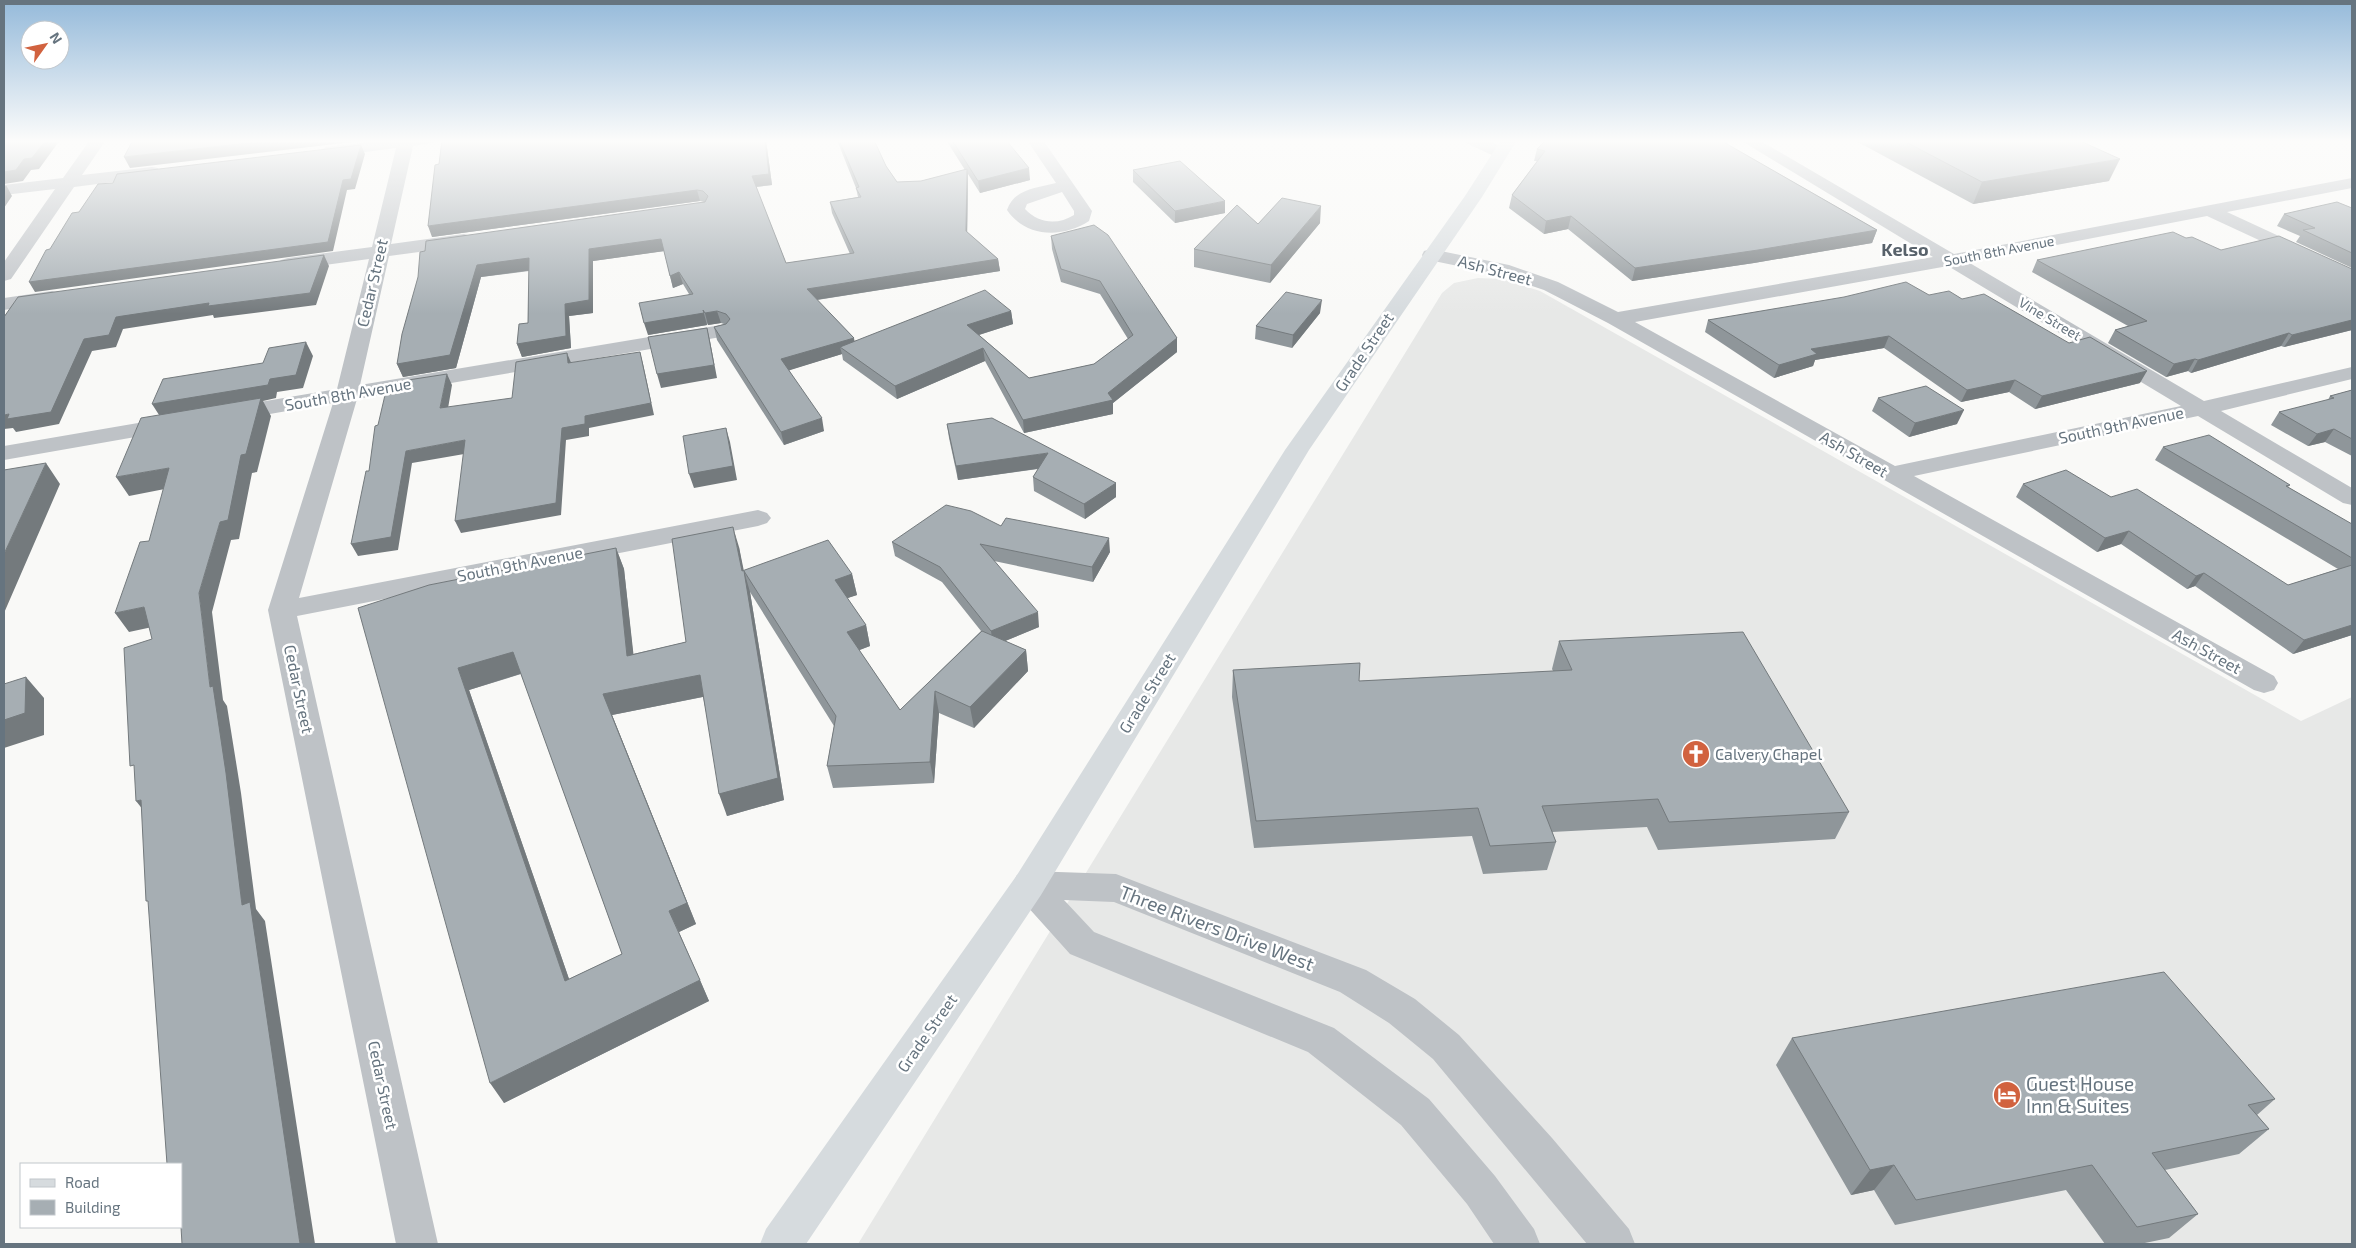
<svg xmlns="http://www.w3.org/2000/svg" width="2356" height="1248" font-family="'Exo 2',sans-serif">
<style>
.built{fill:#e7e8e7}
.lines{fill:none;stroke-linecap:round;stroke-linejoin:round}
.minor{fill:#bec2c6;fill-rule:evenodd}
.tertiary{fill:#bec2c6;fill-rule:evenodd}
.secondary{fill:#d6dbde;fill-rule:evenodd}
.wall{fill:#8f969a;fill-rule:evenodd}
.shaded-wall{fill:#747a7d}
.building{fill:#a6aeb3;stroke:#747a7d;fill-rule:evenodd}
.labels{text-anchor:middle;stroke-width:5;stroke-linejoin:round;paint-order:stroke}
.far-street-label{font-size:14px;fill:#66747f;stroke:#fff}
.street-label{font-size:16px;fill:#66747f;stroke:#fff}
.poi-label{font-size:16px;fill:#66747f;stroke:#fff;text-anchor:start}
.far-district-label{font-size:18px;font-weight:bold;fill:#58626b;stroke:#fff}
.near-street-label{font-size:19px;fill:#66747f;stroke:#fff}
.near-poi-label{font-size:19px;fill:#66747f;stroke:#fff;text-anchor:start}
</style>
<rect width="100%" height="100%" fill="#f9f9f7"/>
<path class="built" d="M 1478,278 L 1502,279 L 1540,291 L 2301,721 L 2352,697 L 2352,1244 L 858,1244 L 1442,293 L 1454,283 Z"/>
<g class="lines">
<path class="minor" d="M 90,140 L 106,140 L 82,175 L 152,167 L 158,168 L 160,172 L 158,176 L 152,177 L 74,187 L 11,279 L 4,281 L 4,262 L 55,189 L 4,195 L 4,185 L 63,178 Z
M 387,140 L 434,140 L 432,143 L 413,146 L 391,244 L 464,234 L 471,236 L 473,240 L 471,244 L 464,246 L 389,256 L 360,385 L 721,325 L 728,327 L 731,331 L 728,335 L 721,337 L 357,399 L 299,598 L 758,510 L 767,513 L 771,518 L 767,523 L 758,526 L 297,616 L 438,1244 L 396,1244 L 268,610 L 333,403 L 230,421 L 222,419 L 219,414 L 222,409 L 230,407 L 337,389 L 369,259 L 288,270 L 281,268 L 278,264 L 281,260 L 288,258 L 372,247 L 396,148 L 326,157 L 318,152 L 326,147 Z
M 1027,140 L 1043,140 L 1092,211 L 1089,221 C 1063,238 1026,238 1007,210 C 1014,189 1036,188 1056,183 ZM 1062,192 L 1074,211 L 1074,215 C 1058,225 1039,224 1025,209 L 1027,204 Z
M 1740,140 L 1759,140 L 1954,254 L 2352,178 L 2352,188 L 2227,212 L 2352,270 L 2352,283 L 2207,216 L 1968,262 L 2204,401 L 2352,367 L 2352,379 L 2221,411 L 2352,488 L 2352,505 L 2343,503 L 2198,416 L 1914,476 L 2274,676 L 2278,683 L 2274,690 L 2264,693 L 2254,690 L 1608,323 L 1544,290 L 1497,274 L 1424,259 L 1422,255 L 1424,251 L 1431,249 L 1509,265 L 1558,282 L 1618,312 L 1933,257 ZM 1948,266 L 2181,406 L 1895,466 L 1635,322 Z
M 52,291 L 59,293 L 62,297 L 59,301 L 4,310 L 4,298 Z
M 173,417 L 181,419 L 184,424 L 181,429 L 4,460 L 4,446 Z
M 1029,871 L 1116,874 L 1366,970 L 1415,999 L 1459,1035 L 1552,1138 L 1629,1229 L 1635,1244 L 1587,1244 L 1433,1059 L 1389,1023 L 1340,992 L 1114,902 L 1064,900 L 1094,932 L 1334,1028 L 1429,1099 L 1495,1176 L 1534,1229 L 1540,1244 L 1494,1244 L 1467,1204 L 1401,1125 L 1308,1052 L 1070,954 L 1017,895 L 1012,885 L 1017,875 Z"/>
<path class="tertiary" d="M 1464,140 C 1478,139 1499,140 1508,153 L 1506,156 L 1494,156 L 1466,143 Z"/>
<path class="secondary" d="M 1501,140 L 1517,140 L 1482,197 L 1309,450 L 1041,895 L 806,1244 L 760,1244 L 766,1229 L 1017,875 L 1285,450 L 1465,196 Z"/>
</g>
<path class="wall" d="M 442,140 L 766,140 L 772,185 L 756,187 L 786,263 L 850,254 L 832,213 L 830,202 L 858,197 L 856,188 L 837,140 L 874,140 L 886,166 L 897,182 L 921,181 L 965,170 L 946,140 L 1006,140 L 1030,180 L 980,193 L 968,174 L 968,180 L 967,232 L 998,259 L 1000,271 L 817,300 L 854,338 L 854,341 L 1011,311 L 1013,324 L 979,335 L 1029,378 L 1094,364 L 1128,339 L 1100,294 L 1061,282 L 1052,249 L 1051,236 L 1177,338 L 1177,352 L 1113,403 L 1113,414 L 1024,433 L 985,361 L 897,399 L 843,360 L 842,354 L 789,370 L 824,431 L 784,445 L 717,340 L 714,327 L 724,324 L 721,323 L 708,325 L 707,323 L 707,325 L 648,335 L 689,294 L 683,284 L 673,288 L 664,251 L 593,261 L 593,313 L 569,316 L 571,348 L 522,357 L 517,344 L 528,323 L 529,271 L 481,277 L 456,368 L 403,377 L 397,364 L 418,277 L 704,202 L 700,201 L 432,237 L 439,164 Z
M 1546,140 L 1728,140 L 1727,144 L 1877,230 L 1872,243 L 1754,263 L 1632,281 L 1568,229 L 1544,234 L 1509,208 L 1512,195 L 1537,161 L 1534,161 L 1537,149 Z
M 1854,140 L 2078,140 L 2109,181 L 1973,204 Z
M 1133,170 L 1225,213 L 1175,223 L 1133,182 Z
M 2352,208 L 2352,268 L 2296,242 L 2300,236 L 2277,226 L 2284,214 Z
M 1320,223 L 1270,283 L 1194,267 L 1194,249 L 1258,224 Z
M 2186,238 L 2221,250 L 2352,269 L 2352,330 L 2284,347 L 2281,346 L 2191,373 L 2188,371 L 2166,377 L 2108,343 L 2115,330 L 2128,326 L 2032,272 L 2037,260 Z
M 1929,295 L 1962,299 L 2140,383 L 2035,409 L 2009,392 L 1961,402 L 1884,348 L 1815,360 L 1813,366 L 1774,378 L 1705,332 L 1708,320 Z
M 1320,313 L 1292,348 L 1255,339 L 1256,326 Z
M 2352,390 L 2352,456 L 2325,442 L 2308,446 L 2271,425 L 2279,412 L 2328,400 L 2330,396 Z
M 1878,398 L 1957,424 L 1909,437 L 1872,411 Z
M 947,424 L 1116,483 L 1116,497 L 1085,519 L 1034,491 L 1033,477 L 1038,469 L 958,480 L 949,438 Z
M 2163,447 L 2290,485 L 2288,487 L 2352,525 L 2352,635 L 2293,654 L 2195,586 L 2187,589 L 2121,544 L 2097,552 L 2016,497 L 2023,484 L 2111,497 L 2288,585 L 2338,569 L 2155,460 Z
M 1001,526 L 1110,552 L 1093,582 L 994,561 L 1039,627 L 1005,641 L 1026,650 L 1028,671 L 974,728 L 939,713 L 934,783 L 833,788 L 827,766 L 834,726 L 750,592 L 784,800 L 727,816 L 703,697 L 612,715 L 696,924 L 679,932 L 709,1001 L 504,1103 L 358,608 L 616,548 L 624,569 L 633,654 L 686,642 L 739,547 L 743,570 L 852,574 L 857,595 L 847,598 L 866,625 L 870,646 L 859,650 L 900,710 L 981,631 L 942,582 L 895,556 L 892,542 ZM 521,674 L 622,954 L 569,979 L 469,690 Z
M 1559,641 L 1849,812 L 1835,839 L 1658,850 L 1647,827 L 1552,832 L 1556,842 L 1547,870 L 1483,874 L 1472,836 L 1254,848 L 1232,697 L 1233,670 L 1359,681 L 1553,671 L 1552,669 Z
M 1792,1038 L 2275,1099 L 2257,1115 L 2269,1129 L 2239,1154 L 2165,1170 L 2198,1214 L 2169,1238 L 2140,1244 L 2105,1244 L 2066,1190 L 1895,1225 L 1874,1190 L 1851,1195 L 1776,1065 Z"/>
<path class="shaded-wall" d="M 46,140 L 60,140 L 39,169 L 31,170 L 23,181 L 4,184 L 4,172 L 24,159 Z
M 274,140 L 369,140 L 130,168 L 124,157 Z
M 765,140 L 766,140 L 772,185 L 754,187 L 752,176 Z
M 1719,140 L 1728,140 L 1726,150 Z
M 361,145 L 365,154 L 355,189 L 347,190 L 333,251 L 35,292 L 29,282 L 343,180 Z
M 2120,159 L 2109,181 L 1973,204 L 1982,182 Z
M 1029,168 L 1030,180 L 980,193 L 978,181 Z
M 967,169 L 968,180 L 967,243 L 966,231 Z
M 6,185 L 12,196 L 4,208 L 4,188 Z
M 697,190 L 700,201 L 432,237 L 428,226 Z
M 1225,201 L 1225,213 L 1175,223 L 1175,211 Z
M 1321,206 L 1320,223 L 1270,283 L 1271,265 Z
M 1571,216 L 1568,229 L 1544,234 L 1546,221 Z
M 1877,230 L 1872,243 L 1754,263 L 1632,281 L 1635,268 Z
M 661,239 L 665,251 L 593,261 L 593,313 L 569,316 L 571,348 L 522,357 L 517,344 L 565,304 L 589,249 Z
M 324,255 L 329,266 L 316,305 L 214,318 L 213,315 L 123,329 L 116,347 L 92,351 L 59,424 L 16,432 L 13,428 L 4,429 L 4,415 L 9,414 L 84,339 L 116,317 Z
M 529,258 L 533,270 L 481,277 L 456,368 L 403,377 L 397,364 L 477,265 Z
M 998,259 L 1000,271 L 809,301 L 807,289 Z
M 679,272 L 683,284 L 673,288 L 670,276 Z
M 1322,300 L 1320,313 L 1292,348 L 1293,335 Z
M 703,310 L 707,325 L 648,335 L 644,323 Z
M 717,311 L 721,323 L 708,325 L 705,313 Z
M 1011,311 L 1013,324 L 969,338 L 967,325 Z
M 2352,320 L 2352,330 L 2284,347 L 2292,335 Z
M 707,328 L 710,341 L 717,378 L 661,388 L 657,374 Z
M 2289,333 L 2281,346 L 2191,373 L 2198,360 Z
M 1889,336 L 1884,348 L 1815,360 L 1813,366 L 1774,378 L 1779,365 L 1811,349 Z
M 854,338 L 856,350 L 840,347 L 842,354 L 784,372 L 781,359 Z
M 1177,338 L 1177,352 L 1113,403 L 1113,414 L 1024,433 L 1023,420 L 1108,393 Z
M 306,342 L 313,356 L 303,388 L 277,392 L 276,398 L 263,401 L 271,416 L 257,472 L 252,473 L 239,539 L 231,540 L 212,612 L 223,700 L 227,706 L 241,793 L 256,909 L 265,921 L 315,1244 L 300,1244 L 242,905 L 210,687 L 199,593 L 220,522 L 241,455 L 161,418 L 152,404 L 270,379 Z
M 983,348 L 985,361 L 897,399 L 895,386 Z
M 640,352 L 643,364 L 654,415 L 589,428 L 589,436 L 566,440 L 561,515 L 461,533 L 455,521 L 562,428 L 585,416 Z
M 567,353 L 572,365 L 568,363 Z
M 2195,359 L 2188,371 L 2166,377 L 2174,364 Z
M 2147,371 L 2140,383 L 2035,409 L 2042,396 Z
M 447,374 L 452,385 L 446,420 L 440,408 Z
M 2015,380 L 2009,392 L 1961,402 L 1967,390 Z
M 1964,410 L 1957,424 L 1909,437 L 1915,423 Z
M 822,418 L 824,431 L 784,445 L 781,432 Z
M 726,428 L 730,442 L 737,480 L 694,488 L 689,474 Z
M 2334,429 L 2325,442 L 2308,446 L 2317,434 Z
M 465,440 L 470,453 L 412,463 L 398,550 L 358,556 L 351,544 L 406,451 Z
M 1048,453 L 1050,467 L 958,480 L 956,466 Z
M 46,463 L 60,484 L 4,613 L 4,554 Z
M 169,468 L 180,486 L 129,496 L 116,477 Z
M 1116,483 L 1116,497 L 1085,519 L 1084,504 Z
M 733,527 L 739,547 L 748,591 L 744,571 L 750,592 L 784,800 L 727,816 L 719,794 L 742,571 Z
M 2129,531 L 2121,544 L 2097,552 L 2105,538 Z
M 1109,538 L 1110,552 L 1093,582 L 1092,567 Z
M 616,548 L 624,569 L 636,677 L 627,656 Z
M 2204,573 L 2195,586 L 2187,589 L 2196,576 Z
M 852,574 L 857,595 L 839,601 L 835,580 Z
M 144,607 L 157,626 L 129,632 L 115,613 Z
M 1038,612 L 1039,627 L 993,646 L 991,631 Z
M 866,625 L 870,646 L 852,653 L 847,632 Z
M 2352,625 L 2352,635 L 2293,654 L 2304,640 Z
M 1026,650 L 1028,671 L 974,728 L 970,707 Z
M 513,652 L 523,673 L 469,690 L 577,1002 L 565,981 L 458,668 Z
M 700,675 L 707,696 L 612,715 L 696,924 L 679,932 L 669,911 L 603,694 Z
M 26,677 L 44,698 L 44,735 L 4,748 L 4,720 Z
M 935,691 L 939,713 L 934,783 L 930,762 Z
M 141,800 L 152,821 L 136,801 Z
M 700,980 L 709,1001 L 504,1103 L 490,1083 Z
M 1894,1165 L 1874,1190 L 1851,1195 L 1870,1170 Z"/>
<path class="building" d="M 4,140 L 46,140 L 32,158 L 24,159 L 16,170 L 4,172 Z
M 133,140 L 274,140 L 124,157 Z
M 442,140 L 765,140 L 769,174 L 752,176 L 786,263 L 854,253 L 830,202 L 861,197 L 856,188 L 859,187 L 839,140 L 874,140 L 886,166 L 897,182 L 921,181 L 967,169 L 966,231 L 998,259 L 807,289 L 854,338 L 781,359 L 822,418 L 781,432 L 714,327 L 726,324 L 730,319 L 726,314 L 717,311 L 705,313 L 703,310 L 704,313 L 644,323 L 639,303 L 693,294 L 679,272 L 670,276 L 661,239 L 589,249 L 589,300 L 565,304 L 566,336 L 517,344 L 519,324 L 528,323 L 529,258 L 477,265 L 450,355 L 397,364 L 402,334 L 418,277 L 420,252 L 425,251 L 426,241 L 697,203 L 705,202 L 708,196 L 703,191 L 697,190 L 428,226 L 435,165 L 439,164 Z
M 952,140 L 1006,140 L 1029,168 L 978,181 Z
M 1546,140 L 1720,140 L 1877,230 L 1758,250 L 1635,268 L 1571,216 L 1546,221 L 1512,195 L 1545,151 L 1537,149 Z
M 1902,140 L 2078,140 L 2120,159 L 1982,182 Z
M 361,145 L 351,179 L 343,180 L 328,242 L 29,282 L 46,250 L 50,249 L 72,213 L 79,212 L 98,184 L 113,183 L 117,174 Z
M 1180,161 L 1225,201 L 1175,211 L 1133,170 Z
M 1282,198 L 1321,206 L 1271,265 L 1194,249 L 1237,205 L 1258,224 Z
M 2337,202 L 2352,208 L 2352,253 L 2303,230 L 2315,228 L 2284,214 Z
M 1094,225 L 1108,235 L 1177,338 L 1108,393 L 1113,400 L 1023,420 L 983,348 L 895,386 L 840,347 L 985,290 L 1011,311 L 967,325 L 1029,378 L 1094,364 L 1133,335 L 1100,281 L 1061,269 L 1051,236 Z
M 2173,232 L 2186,238 L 2192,237 L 2221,250 L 2279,236 L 2352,269 L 2352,320 L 2292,335 L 2289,333 L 2198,360 L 2195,359 L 2174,364 L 2115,330 L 2147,321 L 2037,260 Z
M 324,255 L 310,293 L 208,306 L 209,303 L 116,317 L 109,335 L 84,339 L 51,412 L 7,419 L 9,414 L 4,415 L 4,317 L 18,297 Z
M 1906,282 L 1929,295 L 1949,291 L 1962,299 L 1984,294 L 2069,343 L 2090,337 L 2147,371 L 2042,396 L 2015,380 L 1967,390 L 1889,336 L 1811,349 L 1817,354 L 1779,365 L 1708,320 L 1844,297 Z
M 1286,292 L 1322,300 L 1293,335 L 1256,326 Z
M 707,328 L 714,365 L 657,374 L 648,337 Z
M 306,342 L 296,375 L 270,379 L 268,385 L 152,404 L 163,379 L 263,363 L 269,348 Z
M 640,352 L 651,403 L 585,416 L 585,424 L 562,428 L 556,503 L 455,521 L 465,440 L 406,451 L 391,537 L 351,544 L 366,471 L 369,471 L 375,426 L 378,425 L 385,395 L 393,394 L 395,382 L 447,374 L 440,408 L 512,398 L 516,362 L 567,353 L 568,363 Z
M 1926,386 L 1964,410 L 1915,423 L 1878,398 Z
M 2352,390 L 2352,439 L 2334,429 L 2317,434 L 2279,412 L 2334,398 L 2330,396 Z
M 261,398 L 246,454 L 241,455 L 228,520 L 220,522 L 199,593 L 210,687 L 213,686 L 226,773 L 242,905 L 250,902 L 300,1244 L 182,1244 L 181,1227 L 181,1164 L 167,1164 L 148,901 L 146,901 L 141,800 L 136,801 L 134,765 L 130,766 L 124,648 L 152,639 L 144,607 L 115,613 L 140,542 L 149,541 L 169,468 L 116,477 L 141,418 Z
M 992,418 L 1116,483 L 1084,504 L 1033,477 L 1048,453 L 956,466 L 947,424 Z
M 726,428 L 733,466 L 689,474 L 683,436 Z
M 2209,435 L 2290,485 L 2286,486 L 2352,524 L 2352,558 L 2163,447 Z
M 46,463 L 4,554 L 4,470 Z
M 2066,470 L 2111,497 L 2137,489 L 2288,585 L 2352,565 L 2352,625 L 2304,640 L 2204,573 L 2196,576 L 2129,531 L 2105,538 L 2023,484 Z
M 946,505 L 971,511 L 1001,526 L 1006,518 L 1109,538 L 1092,567 L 980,544 L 1038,612 L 991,631 L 940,567 L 892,542 Z
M 733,527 L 742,571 L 828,540 L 852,574 L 835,580 L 866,625 L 847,632 L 900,710 L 982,631 L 1026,650 L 970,707 L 935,691 L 930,762 L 827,766 L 836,716 L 744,571 L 778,778 L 719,794 L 700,675 L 603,694 L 687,903 L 669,911 L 700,980 L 490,1083 L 358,608 L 429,585 L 616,548 L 627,656 L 686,642 L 672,539 ZM 513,652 L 622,954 L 565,981 L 458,668 Z
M 1743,632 L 1849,812 L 1669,822 L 1658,799 L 1542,806 L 1556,842 L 1490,846 L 1478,808 L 1256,821 L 1233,670 L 1360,663 L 1359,681 L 1572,670 L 1559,641 Z
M 26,677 L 25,713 L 4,720 L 4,684 Z
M 2164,972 L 2275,1099 L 2248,1105 L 2269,1129 L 2152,1153 L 2198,1214 L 2137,1227 L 2092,1165 L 1916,1200 L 1894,1165 L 1870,1170 L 1792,1038 Z"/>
<linearGradient id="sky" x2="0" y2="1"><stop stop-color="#95bada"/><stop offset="0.45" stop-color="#fcfcfb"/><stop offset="1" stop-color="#fcfcfb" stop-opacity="0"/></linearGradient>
<rect width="2356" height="314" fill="url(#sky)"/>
<defs>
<symbol id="church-disc" viewBox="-11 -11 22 22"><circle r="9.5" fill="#d1623f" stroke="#fff"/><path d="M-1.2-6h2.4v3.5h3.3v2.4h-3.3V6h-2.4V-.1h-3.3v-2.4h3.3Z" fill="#fff"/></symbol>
<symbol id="hotel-disc" viewBox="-11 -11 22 22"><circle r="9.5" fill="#d1623f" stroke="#fff"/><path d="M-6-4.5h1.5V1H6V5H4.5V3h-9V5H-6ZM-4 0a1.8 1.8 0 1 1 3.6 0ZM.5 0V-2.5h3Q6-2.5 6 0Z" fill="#fff"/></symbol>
</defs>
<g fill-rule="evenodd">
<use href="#church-disc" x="1680" y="738" width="32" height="32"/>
<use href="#hotel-disc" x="1991" y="1079" width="32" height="32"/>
</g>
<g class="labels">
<g class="far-street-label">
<text transform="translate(1999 251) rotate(-11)" y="5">South 8th Avenue</text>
<text transform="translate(2050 319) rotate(31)" y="5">Vine Street</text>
</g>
<g class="street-label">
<text transform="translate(1495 270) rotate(15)" y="6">Ash Street</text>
<text transform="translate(372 283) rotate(-77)" y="6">Cedar Street</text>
<text transform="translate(1364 352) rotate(-56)" y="6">Grade Street</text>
<text transform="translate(348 394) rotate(-10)" y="6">South 8th Avenue</text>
<text transform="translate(2121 425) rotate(-12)" y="6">South 9th Avenue</text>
<text transform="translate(1854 454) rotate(30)" y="6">Ash Street</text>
<text transform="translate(520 564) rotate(-11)" y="6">South 9th Avenue</text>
<text transform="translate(2207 651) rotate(29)" y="6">Ash Street</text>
<text transform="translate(299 689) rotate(78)" y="6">Cedar Street</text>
<text transform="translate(1147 693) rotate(-58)" y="6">Grade Street</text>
<text transform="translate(927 1033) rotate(-55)" y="6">Grade Street</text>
<text transform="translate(383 1085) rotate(78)" y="6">Cedar Street</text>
</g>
<g class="poi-label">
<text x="1715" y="760">Calvery Chapel</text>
</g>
<g class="far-district-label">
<text x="1905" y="256">Kelso</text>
</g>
<g class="near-street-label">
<text transform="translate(1217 928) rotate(21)" y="7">Three Rivers Drive West</text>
</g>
<g class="near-poi-label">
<text x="2026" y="1091">Guest House<tspan x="2026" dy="22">Inn &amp; Suites</tspan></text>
</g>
</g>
<rect width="2356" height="1248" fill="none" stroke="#66747f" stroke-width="10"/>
<rect x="20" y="1163" width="162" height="65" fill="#ffffff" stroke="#c2c7cc"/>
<rect x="30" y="1179" width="25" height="8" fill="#d6dbde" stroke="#c2c7cc"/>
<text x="65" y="1188" font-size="15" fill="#66747f">Road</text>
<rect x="30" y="1200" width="25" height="15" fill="#a6aeb3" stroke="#c2c7cc"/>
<text x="65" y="1213" font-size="15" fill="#66747f">Building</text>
<g transform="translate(45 45) rotate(57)"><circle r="24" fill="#ffffff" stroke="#c2c7cc"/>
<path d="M0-4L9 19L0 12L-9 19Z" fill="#d1623f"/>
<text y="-8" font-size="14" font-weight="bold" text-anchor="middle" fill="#66747f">N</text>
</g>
</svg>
